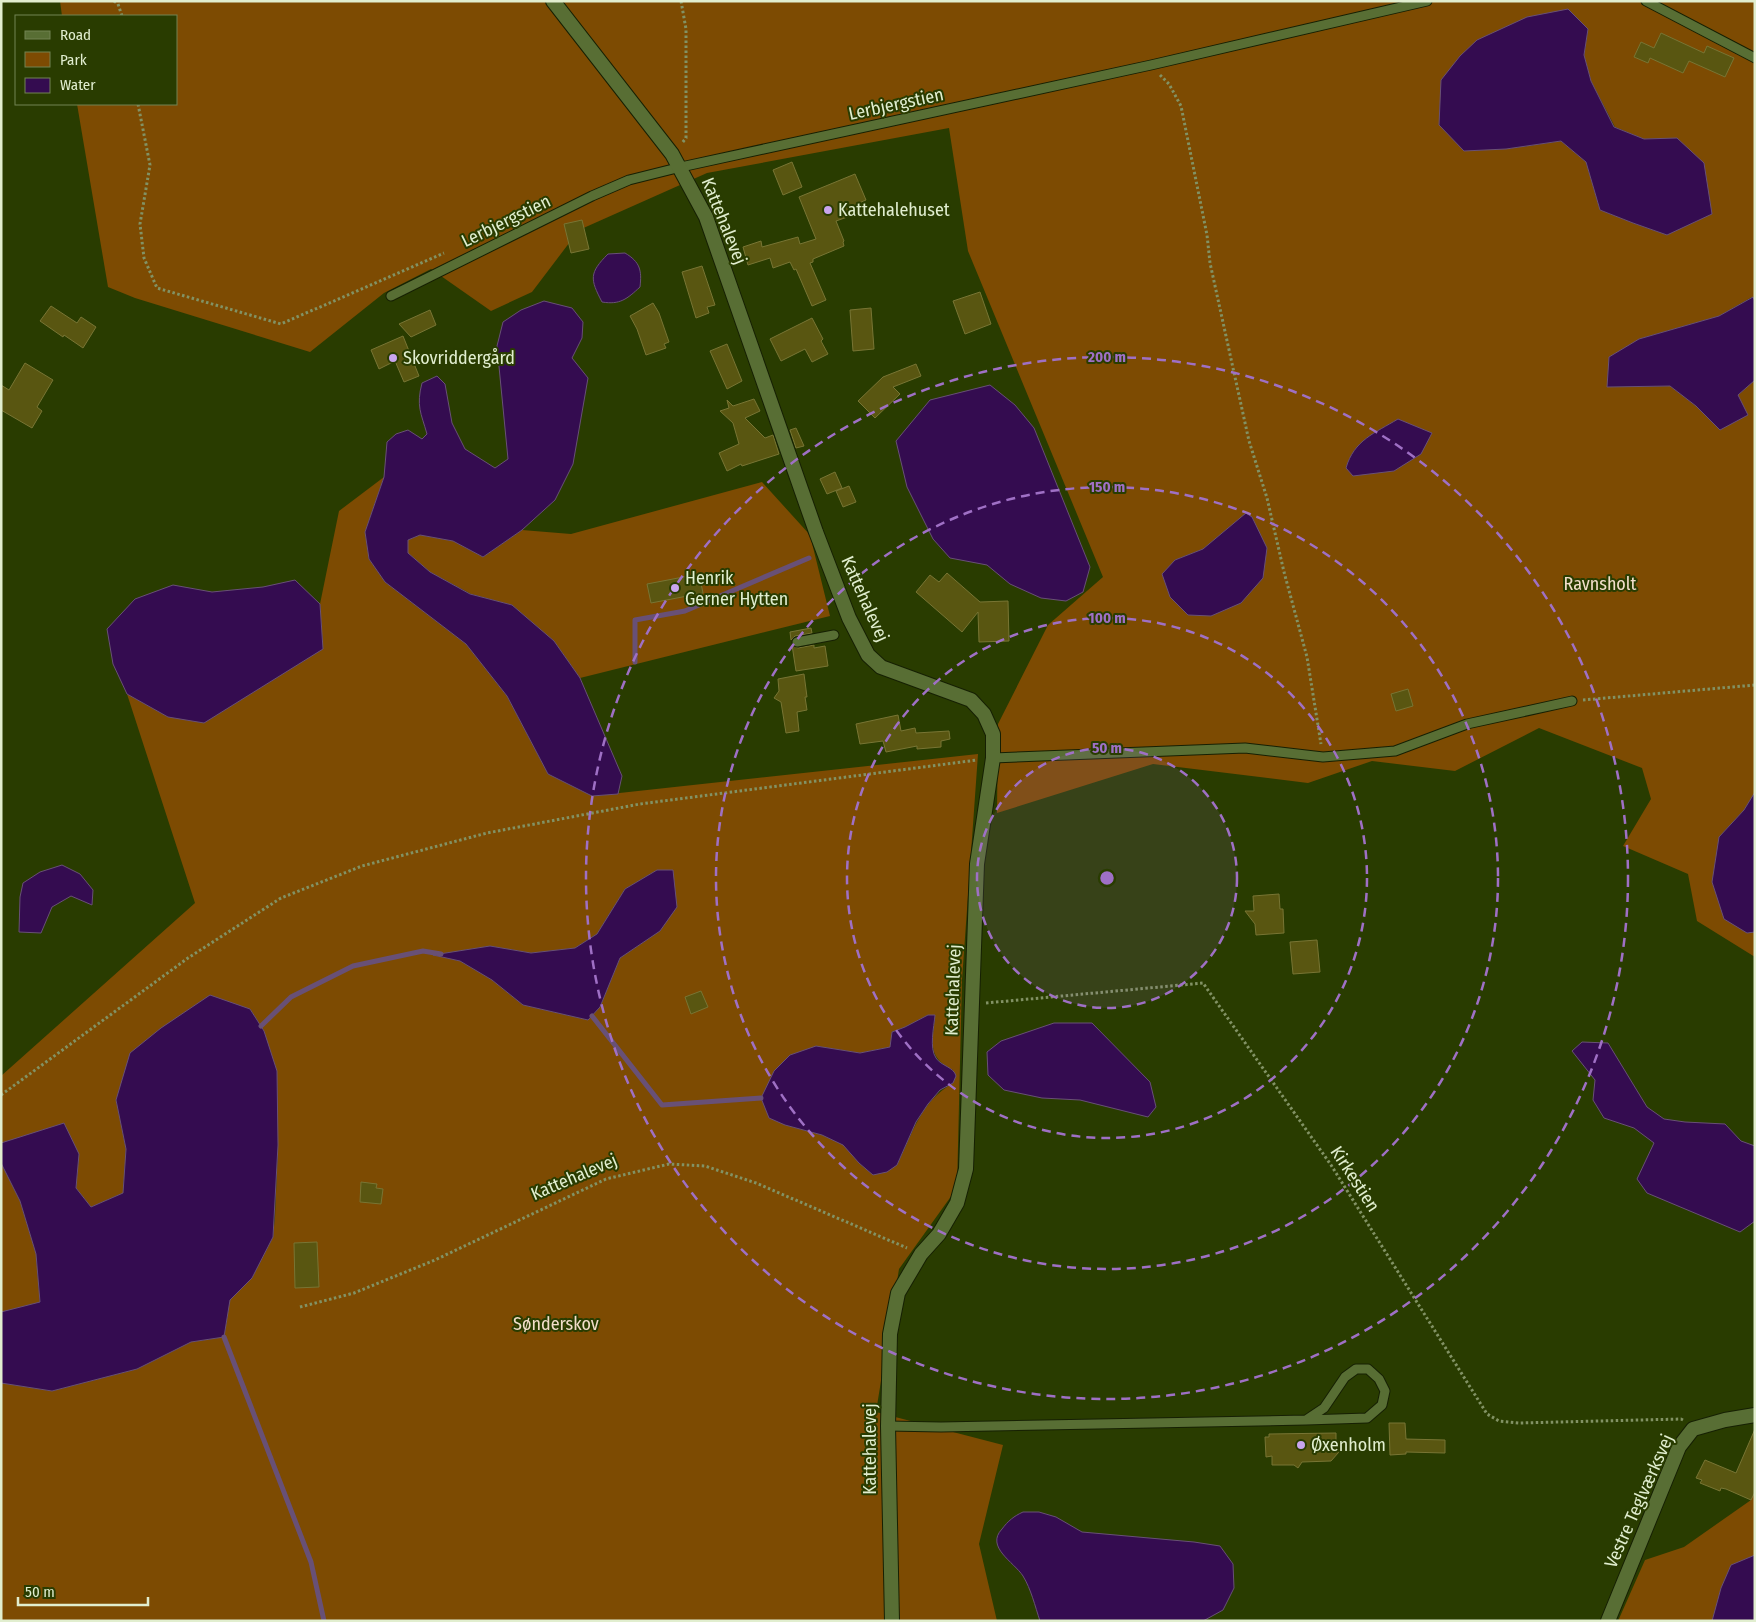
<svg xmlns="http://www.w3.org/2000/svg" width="1756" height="1622" font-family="'Fira Sans Condensed',sans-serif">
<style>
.green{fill:#7d4b02;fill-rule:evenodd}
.water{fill:#340c50;stroke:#685076}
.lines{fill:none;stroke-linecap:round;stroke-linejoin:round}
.stream{stroke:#685076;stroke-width:5}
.building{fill:#595611;stroke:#787534}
.service-casing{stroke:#162003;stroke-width:11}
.minor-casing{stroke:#162003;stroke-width:16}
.path{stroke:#829264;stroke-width:3;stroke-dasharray:2.5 2.5;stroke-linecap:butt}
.service{stroke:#586e34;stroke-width:9}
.minor{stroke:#586e34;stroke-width:14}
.ring{fill:none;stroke:#9f70c5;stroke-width:2.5;stroke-dasharray:9 6}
.poi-dot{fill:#c9a5ee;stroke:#293c00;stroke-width:2}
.labels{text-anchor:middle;stroke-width:4;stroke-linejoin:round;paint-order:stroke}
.street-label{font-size:18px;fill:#e1eecf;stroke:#293c00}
.poi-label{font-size:18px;fill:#e1eecf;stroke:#293c00;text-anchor:start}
.park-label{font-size:18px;fill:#f3deca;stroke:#293c00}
.centre{fill:#9f70c5;stroke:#293c00;stroke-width:2.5}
.ring-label{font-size:15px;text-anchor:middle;font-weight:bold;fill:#9f70c5;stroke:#293c00;stroke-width:4;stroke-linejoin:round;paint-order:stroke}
</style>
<rect width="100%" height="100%" fill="#293c00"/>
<path class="green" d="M 60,1 L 1755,1 L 1755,301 L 1752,297 L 1719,316 L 1639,339 L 1607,387 L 1670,386 L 1696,406 L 1720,429 L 1738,395 L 1755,380 L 1755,792 L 1744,810 L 1719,837 L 1747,933 L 1755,932 L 1755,957 L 1697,921 L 1688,874 L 1623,846 L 1651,799 L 1642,768 L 1539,728 L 1455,771 L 1372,761 L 1308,783 L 1153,764 L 997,813 L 998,724 L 1048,625 L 1103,577 L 968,251 L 949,128 L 707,173 L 579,230 L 532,292 L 491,311 L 431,269 L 384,293 L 310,352 L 135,298 L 108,287 L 77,104 L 176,104 L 176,16 L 62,16 ZM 1588,29 L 1584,55 L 1591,81 L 1615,127 L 1644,139 L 1677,138 L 1667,235 L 1633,223 L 1600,210 L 1586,162 L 1561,141 L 1506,149 ZM 1247,513 L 1170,597 L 1175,560 L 1203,549 Z
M 384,477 L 365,532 L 369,559 L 385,582 L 466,644 L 507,696 L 548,774 L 592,796 L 978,754 L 962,980 L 957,1188 L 899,1269 L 876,1412 L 1003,1445 L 979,1544 L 997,1621 L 1,1621 L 1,1383 L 52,1391 L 137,1369 L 191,1342 L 224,1337 L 230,1300 L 252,1278 L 273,1237 L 275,1217 L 278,1145 L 264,1031 L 250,1009 L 116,1100 L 126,1149 L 123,1193 L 91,1207 L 76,1188 L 79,1154 L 23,1137 L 1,1143 L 1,1076 L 195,903 L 127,694 L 168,717 L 323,649 L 320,604 L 339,511 ZM 657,870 L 660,931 L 620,958 L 600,1007 L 588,1020 L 523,1005 L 492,980 L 460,961 L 434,955 L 490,946 L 531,953 L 575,948 L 597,934 L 625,889 ZM 928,1015 L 935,1015 C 933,1041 926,1057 953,1070 L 953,1083 C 920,1102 913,1133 897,1165 L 873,1175 L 859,1163 L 844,1145 L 822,1135 L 785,1125 L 816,1046 L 860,1053 L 890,1047 L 892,1032 L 905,1027 Z
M 762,482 L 810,535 L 830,616 L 580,678 L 554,641 L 512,605 L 471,594 L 430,572 L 408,553 L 408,540 L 420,535 L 453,541 L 483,557 L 522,530 L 571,534 Z
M 1,1163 L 20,1201 L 36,1254 L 40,1303 L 1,1312 Z
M 1755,1432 L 1755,1621 L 1618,1621 L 1645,1560 L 1684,1547 L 1751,1500 Z"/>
<path class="water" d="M 1568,9 L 1588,29 L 1584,55 L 1591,81 L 1614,127 L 1644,139 L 1677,138 L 1704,163 L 1712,214 L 1667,235 L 1633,223 L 1600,210 L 1586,162 L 1561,141 L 1506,149 L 1464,151 L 1439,125 L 1441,80 L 1460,56 L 1477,40 L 1527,17 Z
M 625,253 C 640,262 642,270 640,287 C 627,299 620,305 602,302 C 590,279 589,273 608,254 Z
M 1753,297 L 1755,301 L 1755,380 L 1738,395 L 1748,415 L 1720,430 L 1696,406 L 1670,386 L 1607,387 L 1609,357 L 1639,339 L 1719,316 Z
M 544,301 L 572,308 L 583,322 L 582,338 L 572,358 L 588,378 L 573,464 L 555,500 L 522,530 L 483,557 L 453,541 L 420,535 L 408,540 L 408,553 L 430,572 L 470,594 L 512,605 L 554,641 L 580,678 L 622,776 L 618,794 L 592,796 L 548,774 L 507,696 L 466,644 L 385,582 L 369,559 L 365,532 L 384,477 L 387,442 L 396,434 L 408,430 L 422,439 L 427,434 C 421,413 416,406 422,383 L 437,376 L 445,384 L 452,423 L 465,449 L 495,468 L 508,459 L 497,346 L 503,322 L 521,310 Z
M 990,385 L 1015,405 L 1034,428 L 1090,567 L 1083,592 L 1066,601 L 1041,598 L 1010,584 L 987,565 L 950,558 L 933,539 L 907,487 L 896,441 L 930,400 Z
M 1398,419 L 1432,433 L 1421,454 L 1394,471 L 1353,476 L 1346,468 C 1354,440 1375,433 1398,419 Z
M 1246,513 L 1252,517 L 1267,548 L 1263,578 L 1241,603 L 1211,616 L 1188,615 L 1170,597 L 1162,574 L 1175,560 L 1203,549 Z
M 295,580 L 320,604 L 323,649 L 204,723 L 168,717 L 127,694 L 113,664 L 107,629 L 135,599 L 173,585 L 212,592 L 263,587 Z
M 1755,792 L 1755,932 L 1747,933 L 1724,919 L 1712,882 L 1719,837 L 1744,810 Z
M 62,865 L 80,874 L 93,890 L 92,905 L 71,896 L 52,907 L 41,933 L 19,932 L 20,897 L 23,883 L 40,872 Z
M 657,870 L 673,870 L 677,907 L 660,931 L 620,958 L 600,1007 L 588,1020 L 523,1005 L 492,980 L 460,961 L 433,955 L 490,946 L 531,953 L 575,948 L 597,934 L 625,889 Z
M 210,995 L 250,1009 L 264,1031 L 277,1071 L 278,1145 L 273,1237 L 252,1278 L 230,1300 L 224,1337 L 191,1342 L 137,1369 L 52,1391 L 1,1383 L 1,1312 L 40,1302 L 36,1254 L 20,1201 L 1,1163 L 1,1143 L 64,1123 L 79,1154 L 76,1188 L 91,1207 L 123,1193 L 126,1149 L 116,1100 L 130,1053 L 161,1028 Z
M 928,1015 L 935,1015 C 934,1027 929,1048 936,1058 C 941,1066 954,1067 956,1076 L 953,1083 L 940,1090 L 928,1104 L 916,1122 L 897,1165 L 887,1172 L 873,1175 L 859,1163 L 843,1145 L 822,1135 L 785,1125 L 769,1118 L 761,1098 L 774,1071 L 790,1055 L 816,1046 L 860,1053 L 890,1047 L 892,1032 L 905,1027 Z
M 1054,1023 L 1092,1023 L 1150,1082 L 1156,1107 L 1148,1117 L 1080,1100 L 1042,1098 L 1004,1090 L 988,1075 L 987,1052 L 1001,1041 Z
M 1582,1042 L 1608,1043 L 1647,1107 L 1664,1119 L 1685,1122 L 1725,1124 L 1741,1141 L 1755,1146 L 1755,1221 L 1740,1232 L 1647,1193 L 1637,1179 L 1654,1143 L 1634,1128 L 1604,1118 L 1593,1100 L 1595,1080 L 1572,1051 Z
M 1023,1512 L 1039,1512 L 1056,1517 L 1082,1532 L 1194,1542 L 1220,1546 L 1233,1564 L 1234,1588 L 1223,1610 L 1203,1621 L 1040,1621 C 1035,1606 1031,1589 1023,1576 C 1014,1562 985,1547 1002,1529 C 1008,1521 1014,1516 1023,1512 Z
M 1755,1555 L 1755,1621 L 1712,1621 L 1721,1588 L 1731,1565 Z"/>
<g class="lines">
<path class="stream" d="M 635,662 L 635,620 L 685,611 L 809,558
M 592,1016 L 662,1105 L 761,1098
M 261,1026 L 291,997 L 353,966 L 423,951 L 441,954
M 224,1337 L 311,1562 L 324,1621"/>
</g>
<path class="building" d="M 1661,33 L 1704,53 L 1707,46 L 1734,58 L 1725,77 L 1689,61 L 1683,73 L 1650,58 L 1648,63 L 1634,57 L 1641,42 L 1654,48 Z
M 792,162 L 802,187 L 783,195 L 773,170 Z
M 855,174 L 866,200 L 850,207 L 853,215 L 836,221 L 844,241 L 843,242 L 844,246 L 813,259 L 813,262 L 810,263 L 826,300 L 812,306 L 796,269 L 794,270 L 790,262 L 773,268 L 770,258 L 748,265 L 743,247 L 761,241 L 762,247 L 798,237 L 800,244 L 816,239 L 799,197 Z
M 582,220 L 589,249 L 571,253 L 564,224 Z
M 702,266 L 715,305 L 707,307 L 709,313 L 696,318 L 682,272 Z
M 980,292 L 991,324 L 965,334 L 953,301 Z
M 653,303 L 659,313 L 669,342 L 664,344 L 666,348 L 646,355 L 637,329 L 630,316 Z
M 51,306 L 77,323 L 81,317 L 96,327 L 83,348 L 64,335 L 63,337 L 40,321 Z
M 871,308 L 874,349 L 853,351 L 850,310 Z
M 430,310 L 436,325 L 411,337 L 399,324 Z
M 812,318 L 823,339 L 821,341 L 828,354 L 812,362 L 805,349 L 781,361 L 770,339 Z
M 403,336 L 419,376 L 404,382 L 395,361 L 379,369 L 371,350 Z
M 727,344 L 742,381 L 727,389 L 710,351 Z
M 25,363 L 53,380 L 37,407 L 42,411 L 32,428 L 1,410 L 1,385 L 9,390 Z
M 916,364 L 921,376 L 893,387 L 900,394 L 875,418 L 858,401 L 883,377 Z
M 754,399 L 760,411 L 745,418 L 765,438 L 773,435 L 779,454 L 742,466 L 741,464 L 727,471 L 719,453 L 739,444 L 733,423 L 720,411 L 729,408 L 727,400 L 733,406 Z
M 796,428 L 804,446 L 796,448 L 790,430 Z
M 835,472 L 842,488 L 827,494 L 820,479 Z
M 849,486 L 856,502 L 843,507 L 836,491 Z
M 947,573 L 980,602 L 1008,601 L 1009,641 L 979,642 L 978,612 L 962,632 L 916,592 L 930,575 L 939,582 Z
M 699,574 L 703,593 L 651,603 L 647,584 Z
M 811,628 L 812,633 L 795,636 L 791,640 L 790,632 Z
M 792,645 L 798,648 L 814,645 L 814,648 L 825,646 L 828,666 L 796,671 Z
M 804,674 L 807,697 L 805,697 L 807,710 L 797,712 L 799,731 L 786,733 L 781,702 L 774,698 L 779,691 L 778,679 Z
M 1408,689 L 1413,706 L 1396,711 L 1391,694 Z
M 898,715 L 901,731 L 915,728 L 916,733 L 949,731 L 950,739 L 941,741 L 941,747 L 917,749 L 917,746 L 886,752 L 883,741 L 860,744 L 856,724 Z
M 1279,894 L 1280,909 L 1283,909 L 1284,933 L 1256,935 L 1255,924 L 1245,911 L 1254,911 L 1253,896 Z
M 1317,940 L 1320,972 L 1293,974 L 1290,942 Z
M 701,991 L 708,1007 L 691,1014 L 685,997 Z
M 361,1182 L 377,1184 L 376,1188 L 383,1189 L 381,1204 L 360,1202 Z
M 317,1242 L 319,1287 L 295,1288 L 294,1243 Z
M 1389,1423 L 1405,1423 L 1406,1439 L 1445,1440 L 1445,1453 L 1406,1452 L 1406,1454 L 1390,1455 Z
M 1755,1429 L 1755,1492 L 1751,1500 L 1726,1489 L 1721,1488 L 1720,1491 L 1700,1483 L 1702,1480 L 1696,1478 L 1705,1460 L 1736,1473 Z
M 1336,1433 L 1336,1444 L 1346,1444 L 1331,1461 L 1302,1462 L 1298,1468 L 1294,1465 L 1272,1465 L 1272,1456 L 1266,1457 L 1265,1437 L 1269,1437 L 1269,1434 Z"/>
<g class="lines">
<defs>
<path id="service" d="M 1646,1 L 1755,58
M 391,296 L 592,196 L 629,180 L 681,167 L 1151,65 L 1427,1
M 797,642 L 834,635
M 993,758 L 1245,748 L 1323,757 L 1395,751 L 1467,724 L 1572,701
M 888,1426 L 941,1427 L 1306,1420 L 1367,1418 L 1382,1405 L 1385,1391 L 1379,1379 L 1368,1369 L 1356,1369 L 1345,1377 L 1324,1408 L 1306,1420"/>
<path id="minor" d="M 553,1 L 672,154 L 706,217 L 816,532 L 849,618 L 868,655 L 881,667 L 971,700 L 984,714 L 993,734 L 993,758 L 977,864 L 966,1169 L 957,1203 L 939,1234 L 921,1254 L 898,1293 L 890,1334 L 888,1426 L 892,1621
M 1608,1621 L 1679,1447 L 1693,1429 L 1725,1420 L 1755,1415"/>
</defs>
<use href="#service" class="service-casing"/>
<use href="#minor" class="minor-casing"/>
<path class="path" d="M 114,1 L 118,4 L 122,16
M 681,1 L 686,29 L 686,138 L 682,143
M 1160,75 L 1169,84 L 1181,106 L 1207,235 L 1210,263 L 1249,441 L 1267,498 L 1284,572 L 1307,657 L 1321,744
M 138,104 L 150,165 L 140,224 L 144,258 L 157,288 L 281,324 L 444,253
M 1583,700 L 1755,685
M 986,1003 L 1203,983 L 1331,1165 L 1487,1414 L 1499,1421 L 1519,1423 L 1681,1419 L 1683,1420
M 1,1095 L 188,958 L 281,898 L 362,866 L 487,833 L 640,804 L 977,760
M 300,1307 L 354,1293 L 435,1260 L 606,1179 L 669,1164 L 705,1166 L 756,1183 L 907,1248"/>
<use href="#service" class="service"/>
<use href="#minor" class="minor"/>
</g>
<circle cx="1107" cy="878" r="130" fill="#9f70c5" fill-opacity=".12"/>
<g class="ring">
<circle cx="1107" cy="878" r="130"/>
<circle cx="1107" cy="878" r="260"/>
<circle cx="1107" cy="878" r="391"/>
<circle cx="1107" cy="878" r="521"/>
</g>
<g class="poi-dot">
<circle cx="828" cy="210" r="5"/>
<circle cx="393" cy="358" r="5"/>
<circle cx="675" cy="588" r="5"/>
<circle cx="1301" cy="1445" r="5"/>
</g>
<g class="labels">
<g class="street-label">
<text transform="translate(896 104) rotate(-12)" y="6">Lerbjergstien</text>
<text transform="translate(506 221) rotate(-26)" y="6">Lerbjergstien</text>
<text transform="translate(724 221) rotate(68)" y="6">Kattehalevej</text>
<text transform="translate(865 599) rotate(66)" y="6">Kattehalevej</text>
<text transform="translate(953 990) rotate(-88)" y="6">Kattehalevej</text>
<text transform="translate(574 1177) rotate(-23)" y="6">Kattehalevej</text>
<text transform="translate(1355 1179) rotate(57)" y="6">Kirkestien</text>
<text transform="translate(870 1449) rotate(-90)" y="6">Kattehalevej</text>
<text transform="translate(1639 1501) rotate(-66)" y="6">Vestre Teglværksvej</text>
</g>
<g class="poi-label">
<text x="838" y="216">Kattehalehuset</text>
<text x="403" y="364">Skovriddergård</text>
<text x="685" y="584">Henrik<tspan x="685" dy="21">Gerner Hytten</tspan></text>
<text x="1311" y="1451">Øxenholm</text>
</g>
<g class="park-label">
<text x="1600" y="590">Ravnsholt</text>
<text x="556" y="1330">Sønderskov</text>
</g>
</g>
<circle cx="1107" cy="878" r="8" class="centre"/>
<g class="ring-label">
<text x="1107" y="362">200 m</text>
<text x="1107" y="492">150 m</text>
<text x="1107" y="623">100 m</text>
<text x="1107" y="753">50 m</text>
</g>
<rect width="1756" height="1622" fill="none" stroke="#e1eecf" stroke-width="5"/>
<rect x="15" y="15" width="162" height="90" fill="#293c00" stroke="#738353"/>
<rect x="25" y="31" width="25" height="8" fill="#586e34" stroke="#738353"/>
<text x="60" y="40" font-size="15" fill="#e1eecf">Road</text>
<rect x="25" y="52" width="25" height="15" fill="#7d4b02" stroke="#738353"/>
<text x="60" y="65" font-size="15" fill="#e1eecf">Park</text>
<rect x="25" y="78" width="25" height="15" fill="#340c50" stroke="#738353"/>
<text x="60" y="90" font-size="15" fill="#e1eecf">Water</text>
<path d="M18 1597v8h130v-8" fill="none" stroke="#e1eecf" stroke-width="2.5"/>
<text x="25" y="1597" font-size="15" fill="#e1eecf" stroke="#293c00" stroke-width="4" paint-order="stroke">50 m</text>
</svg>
